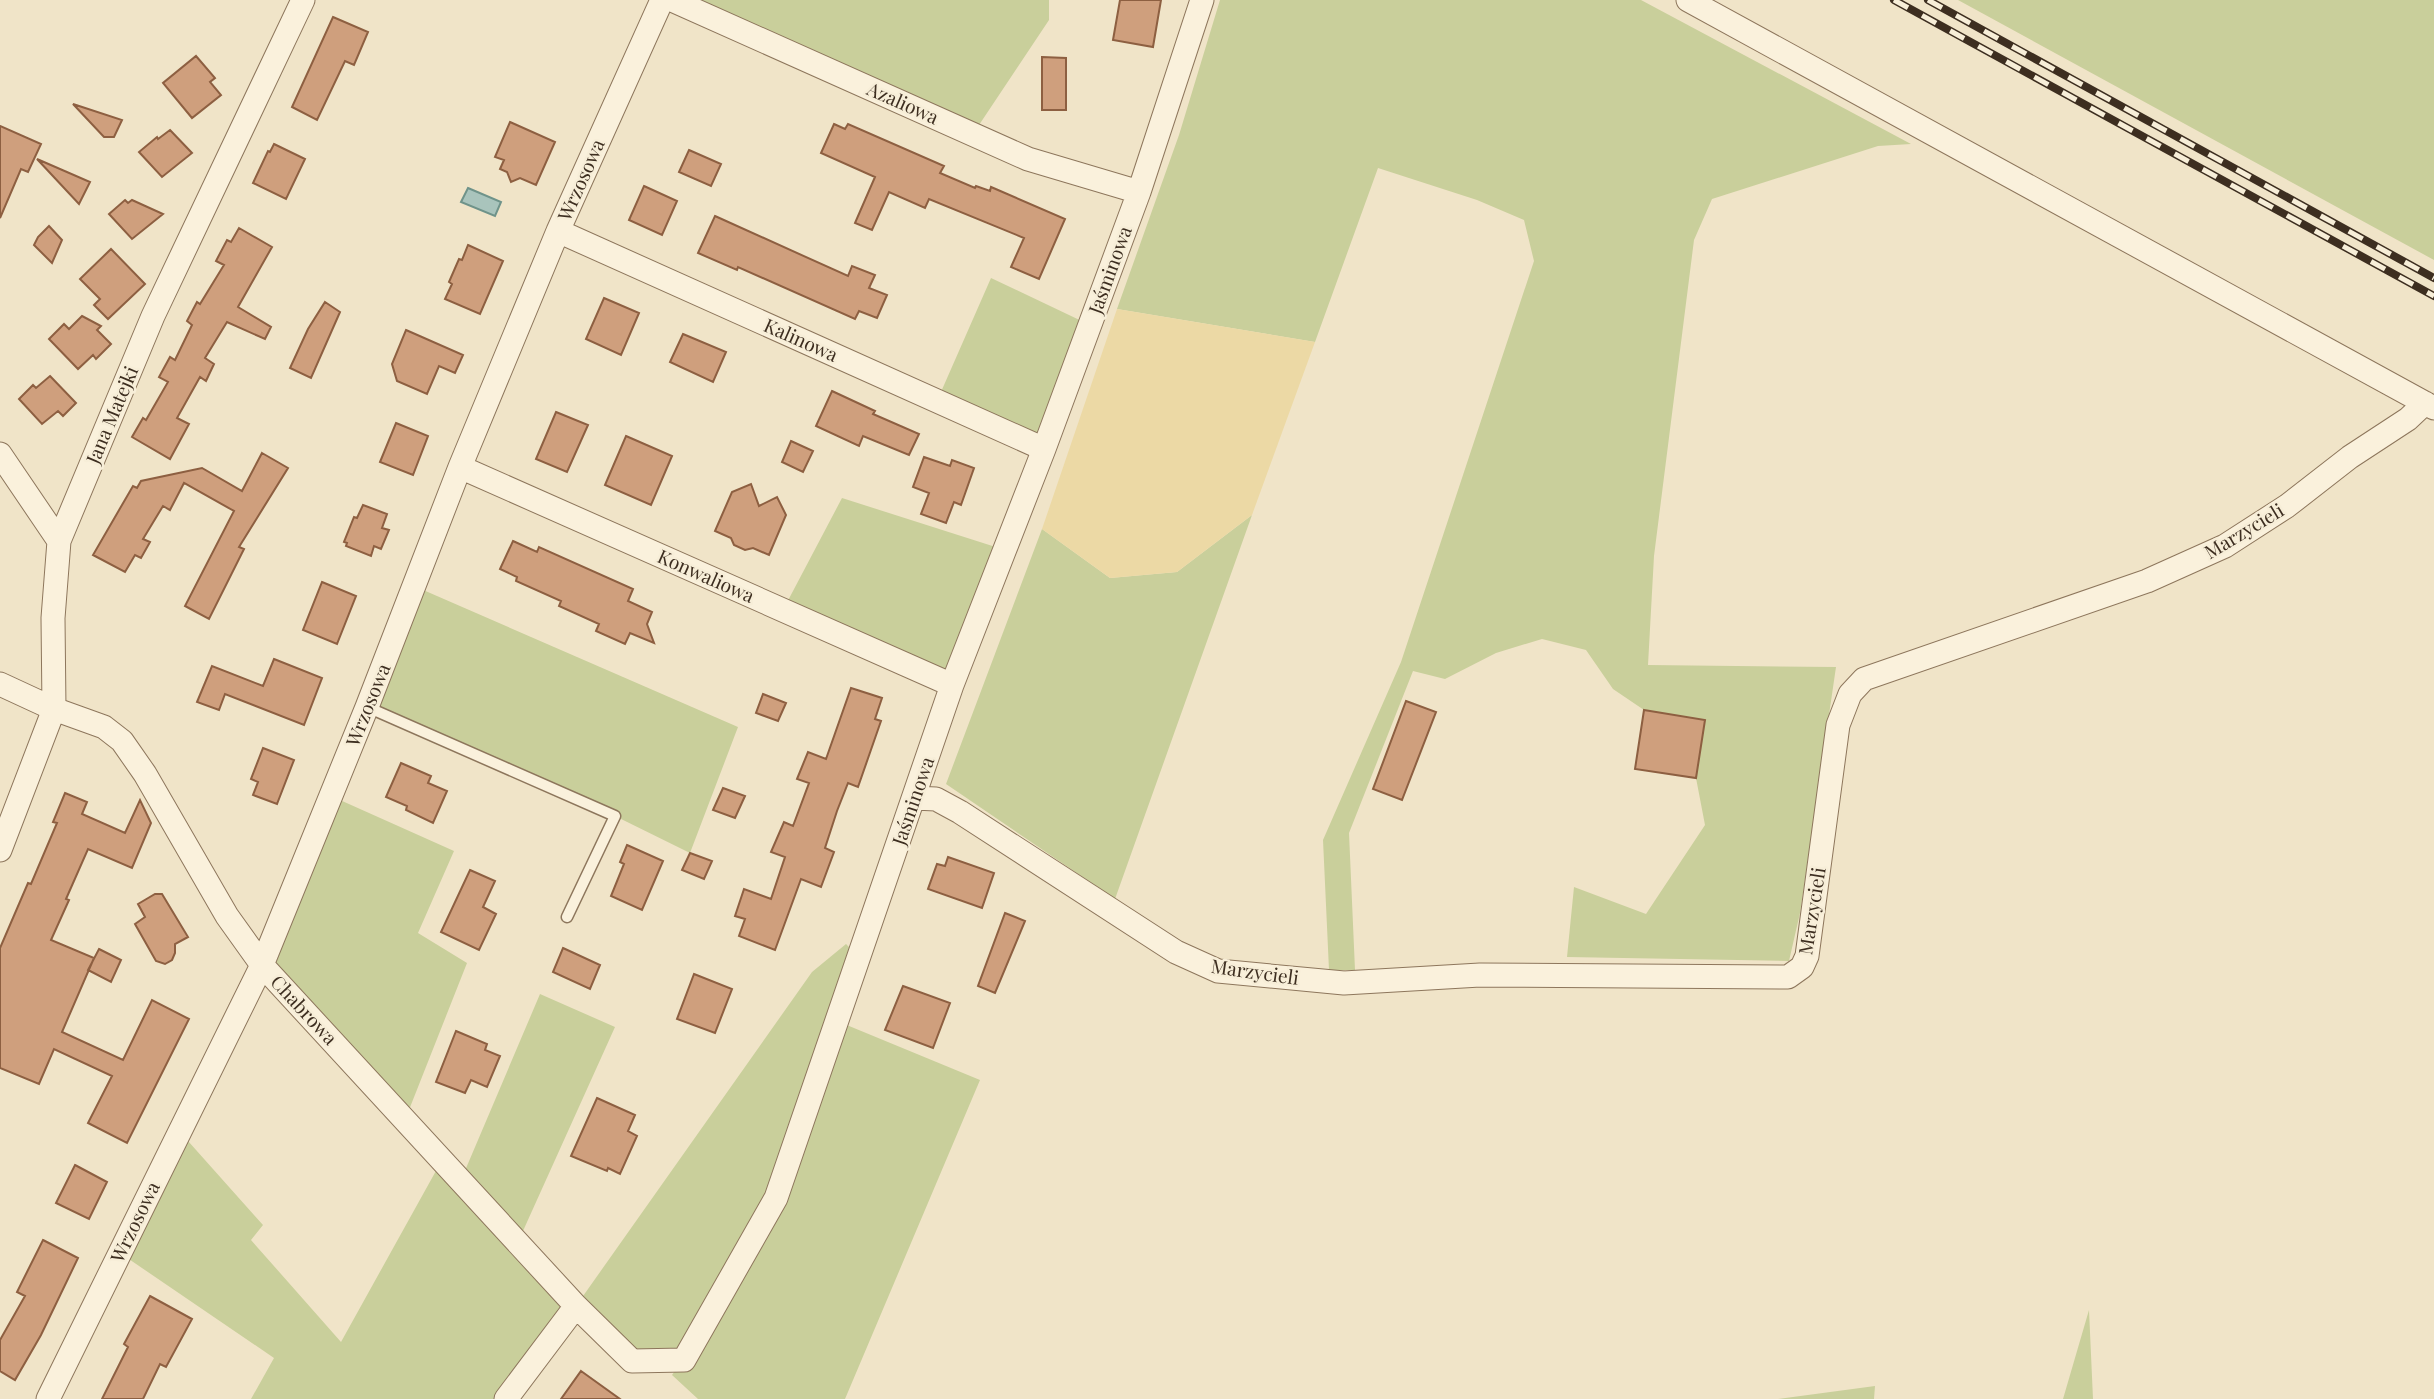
<svg xmlns="http://www.w3.org/2000/svg" width="2434" height="1399" font-family="'Playfair Display',serif">
<style>
.green{fill:#c9cf9b}
.sand{fill:#ecd9a5}
.water{fill:#a9c4bc;stroke:#6f938a;stroke-width:2}
.building{fill:#cf9f7d;stroke:#8d5f41;stroke-width:2}
.lines{fill:none;stroke-linecap:round;stroke-linejoin:round}
.lane-casing{stroke:#8d765c;stroke-width:13}
.street-casing{stroke:#8d765c;stroke-width:25}
.lane{stroke:#faf1dc;stroke-width:10}
.street{stroke:#faf1dc;stroke-width:23}
.rail-casing{stroke:#3d2e20;stroke-width:8}
.rail{stroke:#f7eed8;stroke-width:5;stroke-dasharray:16;stroke-linecap:butt}
.labels{text-anchor:middle;stroke-width:5;stroke-linejoin:round;paint-order:stroke}
.street-label{font-size:19px;fill:#3d2e20;stroke:#f7eed8}
</style>
<rect width="100%" height="100%" fill="#f0e4c8"/>
<path class="green" d="M 672,0 L 1049,0 L 1049,20 L 973,134 Z
M 1220,0 L 1641,0 L 1911,144 L 1878,146 L 1712,199 L 1694,240 L 1654,556 L 1648,665 L 1836,667 L 1800,913 L 1789,961 L 1567,957 L 1574,887 L 1646,914 L 1705,825 L 1696,778 L 1705,720 L 1644,710 L 1613,689 L 1586,650 L 1542,639 L 1496,653 L 1445,679 L 1413,671 L 1349,833 L 1355,970 L 1329,970 L 1323,840 L 1401,662 L 1534,261 L 1524,220 L 1477,200 L 1378,168 L 1315,342 L 1117,309 L 1179,135 Z
M 1958,0 L 2434,0 L 2434,260 Z
M 991,278 L 1090,325 L 1044,449 L 937,401 Z
M 842,498 L 1005,550 L 952,685 L 783,610 Z
M 1252,515 L 1115,899 L 946,784 L 1042,529 L 1110,578 L 1177,572 Z
M 414,586 L 738,727 L 690,853 L 615,816 L 367,707 Z
M 331,796 L 454,851 L 418,933 L 467,963 L 405,1120 L 262,965 Z
M 846,944 L 859,957 L 837,1021 L 980,1080 L 845,1399 L 698,1399 L 672,1375 L 683,1360 L 632,1361 L 576,1306 L 506,1399 L 251,1399 L 274,1358 L 120,1253 L 180,1132 L 263,1225 L 251,1240 L 341,1342 L 442,1160 L 461,1180 L 540,994 L 615,1027 L 518,1242 L 576,1306 L 812,972 Z
M 2089,1310 L 2093,1399 L 2063,1399 Z
M 1875,1386 L 1874,1399 L 1777,1399 L 1778,1399 Z"/>
<path class="sand" d="M 1117,309 L 1315,342 L 1252,515 L 1177,572 L 1110,578 L 1042,529 Z"/>
<path class="water" d="M 468,188 L 501,202 L 495,216 L 461,202 Z"/>
<path class="building" d="M 1120,0 L 1161,0 L 1153,47 L 1113,40 Z
M 333,17 L 368,32 L 354,65 L 345,61 L 317,120 L 292,107 Z
M 196,56 L 215,78 L 210,82 L 221,95 L 192,118 L 163,83 Z
M 1042,57 L 1066,58 L 1066,110 L 1042,110 Z
M 73,104 L 122,120 L 114,137 L 104,137 Z
M 510,122 L 555,142 L 536,185 L 520,178 L 511,182 L 507,172 L 500,169 L 504,160 L 495,157 Z
M 834,124 L 845,129 L 848,124 L 944,166 L 940,173 L 975,188 L 976,186 L 990,191 L 991,187 L 1065,219 L 1039,279 L 1011,267 L 1024,238 L 929,199 L 925,208 L 889,192 L 872,230 L 855,223 L 875,177 L 821,153 Z
M 0,126 L 41,144 L 28,172 L 21,169 L 0,218 Z
M 170,130 L 192,153 L 162,177 L 139,152 L 157,137 L 158,139 Z
M 274,144 L 305,159 L 286,199 L 253,183 L 268,151 L 270,152 Z
M 689,150 L 721,164 L 711,186 L 679,172 Z
M 37,159 L 90,182 L 79,204 Z
M 644,186 L 677,201 L 662,235 L 629,220 Z
M 125,200 L 128,203 L 132,200 L 163,214 L 132,239 L 109,214 Z
M 715,216 L 848,276 L 852,266 L 875,275 L 869,288 L 887,295 L 877,318 L 859,311 L 855,319 L 738,267 L 737,270 L 698,253 Z
M 49,226 L 62,240 L 52,263 L 34,245 L 38,237 Z
M 239,228 L 272,247 L 238,307 L 271,327 L 265,339 L 227,322 L 205,358 L 214,364 L 206,381 L 200,377 L 177,418 L 189,424 L 170,459 L 132,437 L 143,418 L 146,420 L 168,382 L 159,377 L 170,357 L 175,360 L 192,325 L 187,321 L 197,302 L 200,304 L 224,265 L 216,261 L 227,240 L 231,242 Z
M 468,245 L 503,261 L 480,314 L 445,299 L 452,284 L 449,282 L 459,259 L 462,260 Z
M 111,249 L 145,284 L 108,319 L 94,305 L 100,299 L 80,279 Z
M 604,298 L 639,313 L 621,355 L 586,339 Z
M 325,302 L 340,312 L 311,378 L 290,368 L 308,329 Z
M 82,316 L 101,326 L 97,330 L 111,344 L 96,359 L 93,355 L 78,369 L 49,339 L 64,324 L 69,329 Z
M 406,330 L 463,355 L 455,373 L 439,366 L 427,394 L 397,381 L 392,364 Z
M 683,334 L 726,352 L 713,382 L 670,362 Z
M 50,376 L 76,403 L 63,416 L 58,411 L 42,424 L 19,399 L 33,385 L 36,388 Z
M 832,391 L 875,411 L 873,414 L 919,434 L 909,455 L 863,436 L 859,446 L 816,426 Z
M 556,412 L 588,425 L 567,472 L 536,459 Z
M 396,423 L 428,436 L 413,475 L 380,462 Z
M 626,436 L 672,456 L 651,505 L 605,485 Z
M 791,441 L 813,451 L 803,472 L 782,462 Z
M 262,453 L 288,468 L 239,547 L 244,549 L 209,619 L 185,606 L 234,511 L 184,483 L 170,510 L 163,506 L 143,539 L 150,542 L 141,558 L 135,555 L 125,572 L 93,555 L 133,486 L 137,488 L 141,481 L 202,468 L 242,491 Z
M 924,457 L 950,466 L 952,460 L 974,468 L 961,505 L 954,502 L 946,523 L 921,514 L 929,493 L 913,487 Z
M 751,484 L 759,506 L 777,497 L 786,515 L 769,555 L 753,548 L 745,550 L 734,545 L 731,538 L 715,531 L 732,492 Z
M 363,505 L 387,514 L 382,528 L 389,530 L 381,549 L 374,546 L 371,556 L 346,546 L 347,543 L 344,542 L 354,517 L 357,518 Z
M 513,541 L 537,552 L 539,547 L 633,589 L 628,601 L 652,612 L 647,624 L 654,643 L 630,633 L 625,644 L 596,631 L 599,624 L 559,606 L 561,601 L 516,581 L 517,577 L 500,569 Z
M 322,582 L 356,596 L 337,644 L 303,630 Z
M 274,659 L 322,678 L 304,725 L 225,694 L 219,710 L 197,702 L 212,666 L 263,686 Z
M 851,688 L 882,698 L 875,719 L 881,721 L 858,787 L 848,783 L 837,811 L 825,848 L 834,852 L 821,887 L 801,879 L 775,950 L 739,936 L 745,919 L 735,916 L 744,889 L 771,899 L 785,857 L 771,852 L 784,822 L 793,826 L 809,783 L 797,779 L 808,752 L 826,759 Z
M 763,694 L 786,703 L 778,721 L 756,713 Z
M 1406,701 L 1436,712 L 1402,800 L 1373,789 Z
M 1644,710 L 1705,720 L 1696,778 L 1635,769 Z
M 263,748 L 294,760 L 277,804 L 253,795 L 258,782 L 251,779 Z
M 401,763 L 431,776 L 428,783 L 447,791 L 433,823 L 406,810 L 407,806 L 386,797 Z
M 723,788 L 745,796 L 735,818 L 713,810 Z
M 65,793 L 87,802 L 82,814 L 125,833 L 140,800 L 151,823 L 132,868 L 88,849 L 66,899 L 69,900 L 51,940 L 94,958 L 62,1032 L 123,1060 L 152,1000 L 189,1019 L 127,1143 L 88,1123 L 112,1076 L 54,1049 L 39,1084 L 0,1068 L 0,948 L 28,883 L 31,884 L 57,823 L 53,822 Z
M 627,845 L 663,861 L 642,910 L 611,896 L 624,864 L 620,862 Z
M 690,853 L 712,861 L 704,879 L 682,870 Z
M 948,857 L 994,873 L 982,908 L 928,889 L 937,864 L 945,866 Z
M 470,870 L 495,881 L 483,907 L 496,914 L 479,950 L 441,932 Z
M 155,894 L 162,894 L 188,937 L 175,944 L 175,953 L 172,960 L 165,964 L 156,961 L 135,924 L 145,917 L 138,904 Z
M 1005,913 L 1025,921 L 995,993 L 978,986 Z
M 563,948 L 600,965 L 590,989 L 553,972 Z
M 99,949 L 121,960 L 111,982 L 88,970 Z
M 694,974 L 732,989 L 715,1033 L 677,1019 Z
M 903,986 L 950,1003 L 933,1048 L 885,1030 Z
M 456,1031 L 487,1044 L 485,1050 L 500,1056 L 487,1087 L 471,1080 L 465,1093 L 436,1082 Z
M 597,1098 L 635,1115 L 628,1131 L 637,1136 L 620,1174 L 608,1168 L 607,1171 L 571,1156 Z
M 75,1165 L 107,1182 L 89,1219 L 56,1203 Z
M 43,1240 L 78,1258 L 41,1335 L 15,1380 L 0,1371 L 0,1340 L 25,1296 L 17,1292 Z
M 150,1296 L 192,1319 L 166,1367 L 160,1364 L 143,1399 L 102,1399 L 128,1347 L 124,1344 Z
M 581,1371 L 620,1399 L 561,1399 Z"/>
<g class="lines">
<defs>
<path id="lane" d="M 367,707 L 615,816 L 567,917"/>
<path id="street" d="M 672,0 L 1028,159 L 1139,192
M 1688,0 L 2434,408
M 558,231 L 1044,449
M 0,454 L 59,541
M 460,467 L 952,685
M 0,684 L 54,709 L 104,727 L 122,741 L 145,774 L 227,916 L 262,965 L 576,1306 L 632,1361 L 684,1360 L 776,1198 L 952,685 L 1044,449 L 1139,192 L 1202,0
M 914,798 L 936,799 L 960,812 L 1176,952 L 1218,971 L 1344,983 L 1480,975 L 1788,977 L 1802,967 L 1807,956 L 1838,725 L 1850,694 L 1864,679 L 2147,581 L 2225,546 L 2287,506 L 2350,457 L 2408,419 L 2425,403
M 0,850 L 54,709 L 53,618 L 59,541 L 153,316 L 303,0
M 48,1399 L 262,965 L 367,707 L 460,467 L 558,231 L 662,0
M 506,1399 L 576,1306"/>
</defs>
<use href="#lane" class="lane-casing"/>
<use href="#street" class="street-casing"/>
<use href="#lane" class="lane"/>
<use href="#street" class="street"/>
<defs>
<path id="rail" d="M 1894,0 L 2434,296
M 1928,0 L 2434,278"/>
</defs>
<use href="#rail" class="rail-casing"/>
<use href="#rail" class="rail"/>
</g>
<g class="labels">
<g class="street-label">
<text transform="translate(903 103) rotate(24)" y="7">Azaliowa</text>
<text transform="translate(581 180) rotate(-66)" y="7">Wrzosowa</text>
<text transform="translate(1110 270) rotate(-70)" y="7">Jaśminowa</text>
<text transform="translate(801 340) rotate(24)" y="7">Kalinowa</text>
<text transform="translate(112 415) rotate(-67)" y="7">Jana Matejki</text>
<text transform="translate(2244 531) rotate(-31)" y="7">Marzycieli</text>
<text transform="translate(706 576) rotate(24)" y="7">Konwaliowa</text>
<text transform="translate(368 705) rotate(-68)" y="7">Wrzosowa</text>
<text transform="translate(913 801) rotate(-71)" y="7">Jaśminowa</text>
<text transform="translate(1812 911) rotate(-81)" y="7">Marzycieli</text>
<text transform="translate(1255 972) rotate(8)" y="7">Marzycieli</text>
<text transform="translate(304 1010) rotate(47)" y="7">Chabrowa</text>
<text transform="translate(135 1222) rotate(-64)" y="7">Wrzosowa</text>
</g>
</g>
</svg>
